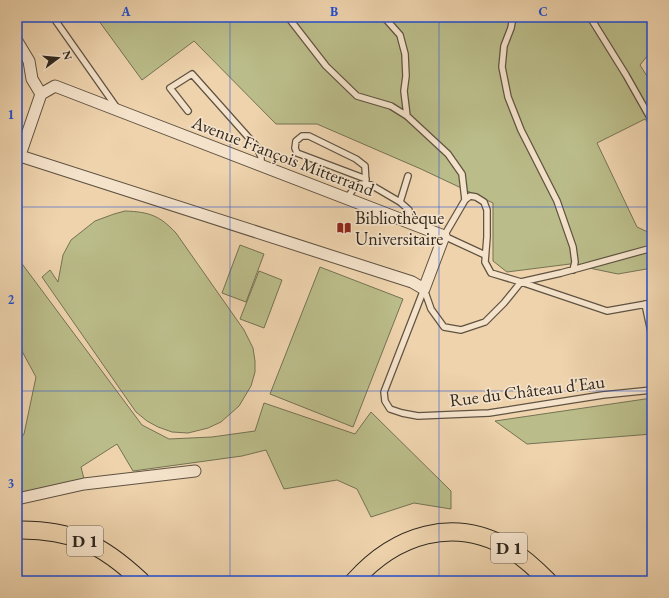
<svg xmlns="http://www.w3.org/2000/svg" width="669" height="598" font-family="'EB Garamond',serif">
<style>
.green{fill:#babc89;stroke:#757254}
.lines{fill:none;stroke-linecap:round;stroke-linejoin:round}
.lane-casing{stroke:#605342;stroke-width:8}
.street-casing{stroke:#605342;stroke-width:13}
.primary-casing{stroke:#30281e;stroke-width:19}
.lane{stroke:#f4e2ca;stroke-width:5.5}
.street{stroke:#f4e2ca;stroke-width:11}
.primary{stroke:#eed3ad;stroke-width:17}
.grid{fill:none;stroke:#1d4ed8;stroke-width:1;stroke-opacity:0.55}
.labels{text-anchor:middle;stroke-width:3.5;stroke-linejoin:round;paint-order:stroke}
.shield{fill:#f4e2ca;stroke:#6b6052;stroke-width:1}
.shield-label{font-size:17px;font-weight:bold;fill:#30281e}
.street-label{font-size:18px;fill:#30281e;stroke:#f4e2ca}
.poi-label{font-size:18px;fill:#30281e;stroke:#f4e2ca;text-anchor:start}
.neatline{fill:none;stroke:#1d4ed8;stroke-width:1.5}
.grid-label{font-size:13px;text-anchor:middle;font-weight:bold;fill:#1d4ed8}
</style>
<rect width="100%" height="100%" fill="#eed3ad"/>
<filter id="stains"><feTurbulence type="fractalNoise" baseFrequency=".005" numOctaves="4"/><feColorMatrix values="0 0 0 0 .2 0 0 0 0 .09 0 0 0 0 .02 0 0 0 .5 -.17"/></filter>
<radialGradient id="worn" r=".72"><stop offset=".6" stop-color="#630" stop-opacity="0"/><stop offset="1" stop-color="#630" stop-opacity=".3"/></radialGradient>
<path class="green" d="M 96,17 L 652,17 L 652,50 L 640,65 L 652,84 L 652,129 L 645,119 L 597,143 L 637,227 L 652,234 L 652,268 L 618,274 L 570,264 L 507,272 L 493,261 L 493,203 L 421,169 L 317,124 L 276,124 L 194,41 L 142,80 Z
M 125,211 C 149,212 159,215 176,233 L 244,330 L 253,348 L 255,361 L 255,372 L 251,386 L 239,406 L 221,422 L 208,428 L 188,433 L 172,432 L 158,427 L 147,421 L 136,412 L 42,277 L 50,270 L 58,282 L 63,255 L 71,240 L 95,221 L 114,214 Z
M 240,245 L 264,254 L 246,302 L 222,293 Z
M 17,257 L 142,425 L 169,439 L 212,437 L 255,431 L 264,403 L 355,434 L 371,412 L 451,491 L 451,509 L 414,503 L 371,517 L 357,489 L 337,480 L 284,489 L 266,450 L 242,456 L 133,471 L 117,444 L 81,467 L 84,479 L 17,496 L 17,443 L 24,434 L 36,377 L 17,342 Z
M 320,267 L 403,299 L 353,427 L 270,394 Z
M 259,271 L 282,280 L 264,328 L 240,319 Z
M 652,398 L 652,434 L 527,444 L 495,421 Z"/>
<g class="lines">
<defs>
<path id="lane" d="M 53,17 L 117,108
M 288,17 L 326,66 L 357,96 L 391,106 L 407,116 L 448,154 L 462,174 L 465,200
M 384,17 L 400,35 L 405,54 L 406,76 L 404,91 L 407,116
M 513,17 L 511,28 L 504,46 L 502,67 L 508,97 L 521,130 L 557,201 L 573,247 L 575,262 L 573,270
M 590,17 L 626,75 L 652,121
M 188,111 L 170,88 L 192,74 L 257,147 L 261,157 L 261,165
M 366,179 L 297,153 L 295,148 L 296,141 L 302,136 L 309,136 L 356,159 L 365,166 L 366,185
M 347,198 L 355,187 L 361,184 L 371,185 L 400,202 L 409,210 L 410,222
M 400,202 L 408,176
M 485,255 L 444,236 L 465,200 L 470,196 L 476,197 L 484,202 L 487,210 L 487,237 L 485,262 L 491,273 L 521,282 L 607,311 L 652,303
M 424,289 L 384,392 L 385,401 L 390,409 L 402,413 L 418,416 L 441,415 L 489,413 L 603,395 L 652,390
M 424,289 L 431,309 L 444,327 L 461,330 L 485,322 L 504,303 L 521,282 L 561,273 L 652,248
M 645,304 L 652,337"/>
<path id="street" d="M 17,41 L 29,61 L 32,79 L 41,94
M 17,155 L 412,282 L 424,289 L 444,236 L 55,86 L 41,94 L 20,155
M 17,499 L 84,484 L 195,471"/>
<path id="primary" d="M 17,530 C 71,529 102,544 141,581
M 354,581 C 395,535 454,515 510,549 C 524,558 536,569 548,581"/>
</defs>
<use href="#lane" class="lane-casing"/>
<use href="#street" class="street-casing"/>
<use href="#primary" class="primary-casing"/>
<use href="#lane" class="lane"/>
<use href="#street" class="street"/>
<use href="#primary" class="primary"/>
</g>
<path class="grid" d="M 230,17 L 230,581M 439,17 L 439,581M 17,207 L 652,207M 17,391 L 652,391"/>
<defs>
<symbol id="library-bare" viewBox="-9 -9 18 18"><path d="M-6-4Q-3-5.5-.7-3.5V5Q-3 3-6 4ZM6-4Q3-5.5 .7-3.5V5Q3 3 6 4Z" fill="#8f2418" stroke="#f4e2ca" stroke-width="2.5" paint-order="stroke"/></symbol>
</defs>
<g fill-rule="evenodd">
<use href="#library-bare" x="334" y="218" width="20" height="20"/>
</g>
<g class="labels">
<g class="shield">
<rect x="67" y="526" width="36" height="30" rx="3"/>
<rect x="491" y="533" width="36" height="30" rx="3"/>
</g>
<g class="shield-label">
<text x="85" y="547">D 1</text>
<text x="509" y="554">D 1</text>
</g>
<g class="street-label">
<text transform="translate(283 156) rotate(21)" y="6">Avenue François Mitterrand</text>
<text transform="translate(527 391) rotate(-7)" y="6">Rue du Château d'Eau</text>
</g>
<g class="poi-label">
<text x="355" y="224">Bibliothèque<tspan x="355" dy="21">Universitaire</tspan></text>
</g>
</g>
<rect width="669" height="598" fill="none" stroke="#eed3ad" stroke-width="44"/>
<g transform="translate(58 58) rotate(74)" stroke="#f4e2ca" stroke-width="3" paint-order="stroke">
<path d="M0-3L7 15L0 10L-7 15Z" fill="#30281e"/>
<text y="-6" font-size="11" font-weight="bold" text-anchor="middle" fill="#30281e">N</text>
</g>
<rect x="22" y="22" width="625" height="554" class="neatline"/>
<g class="grid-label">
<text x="126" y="16">A</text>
<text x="334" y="16">B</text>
<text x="543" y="16">C</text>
<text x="11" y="119">1</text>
<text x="11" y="304">2</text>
<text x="11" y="488">3</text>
</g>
<rect width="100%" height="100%" filter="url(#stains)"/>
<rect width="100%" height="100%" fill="url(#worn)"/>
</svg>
